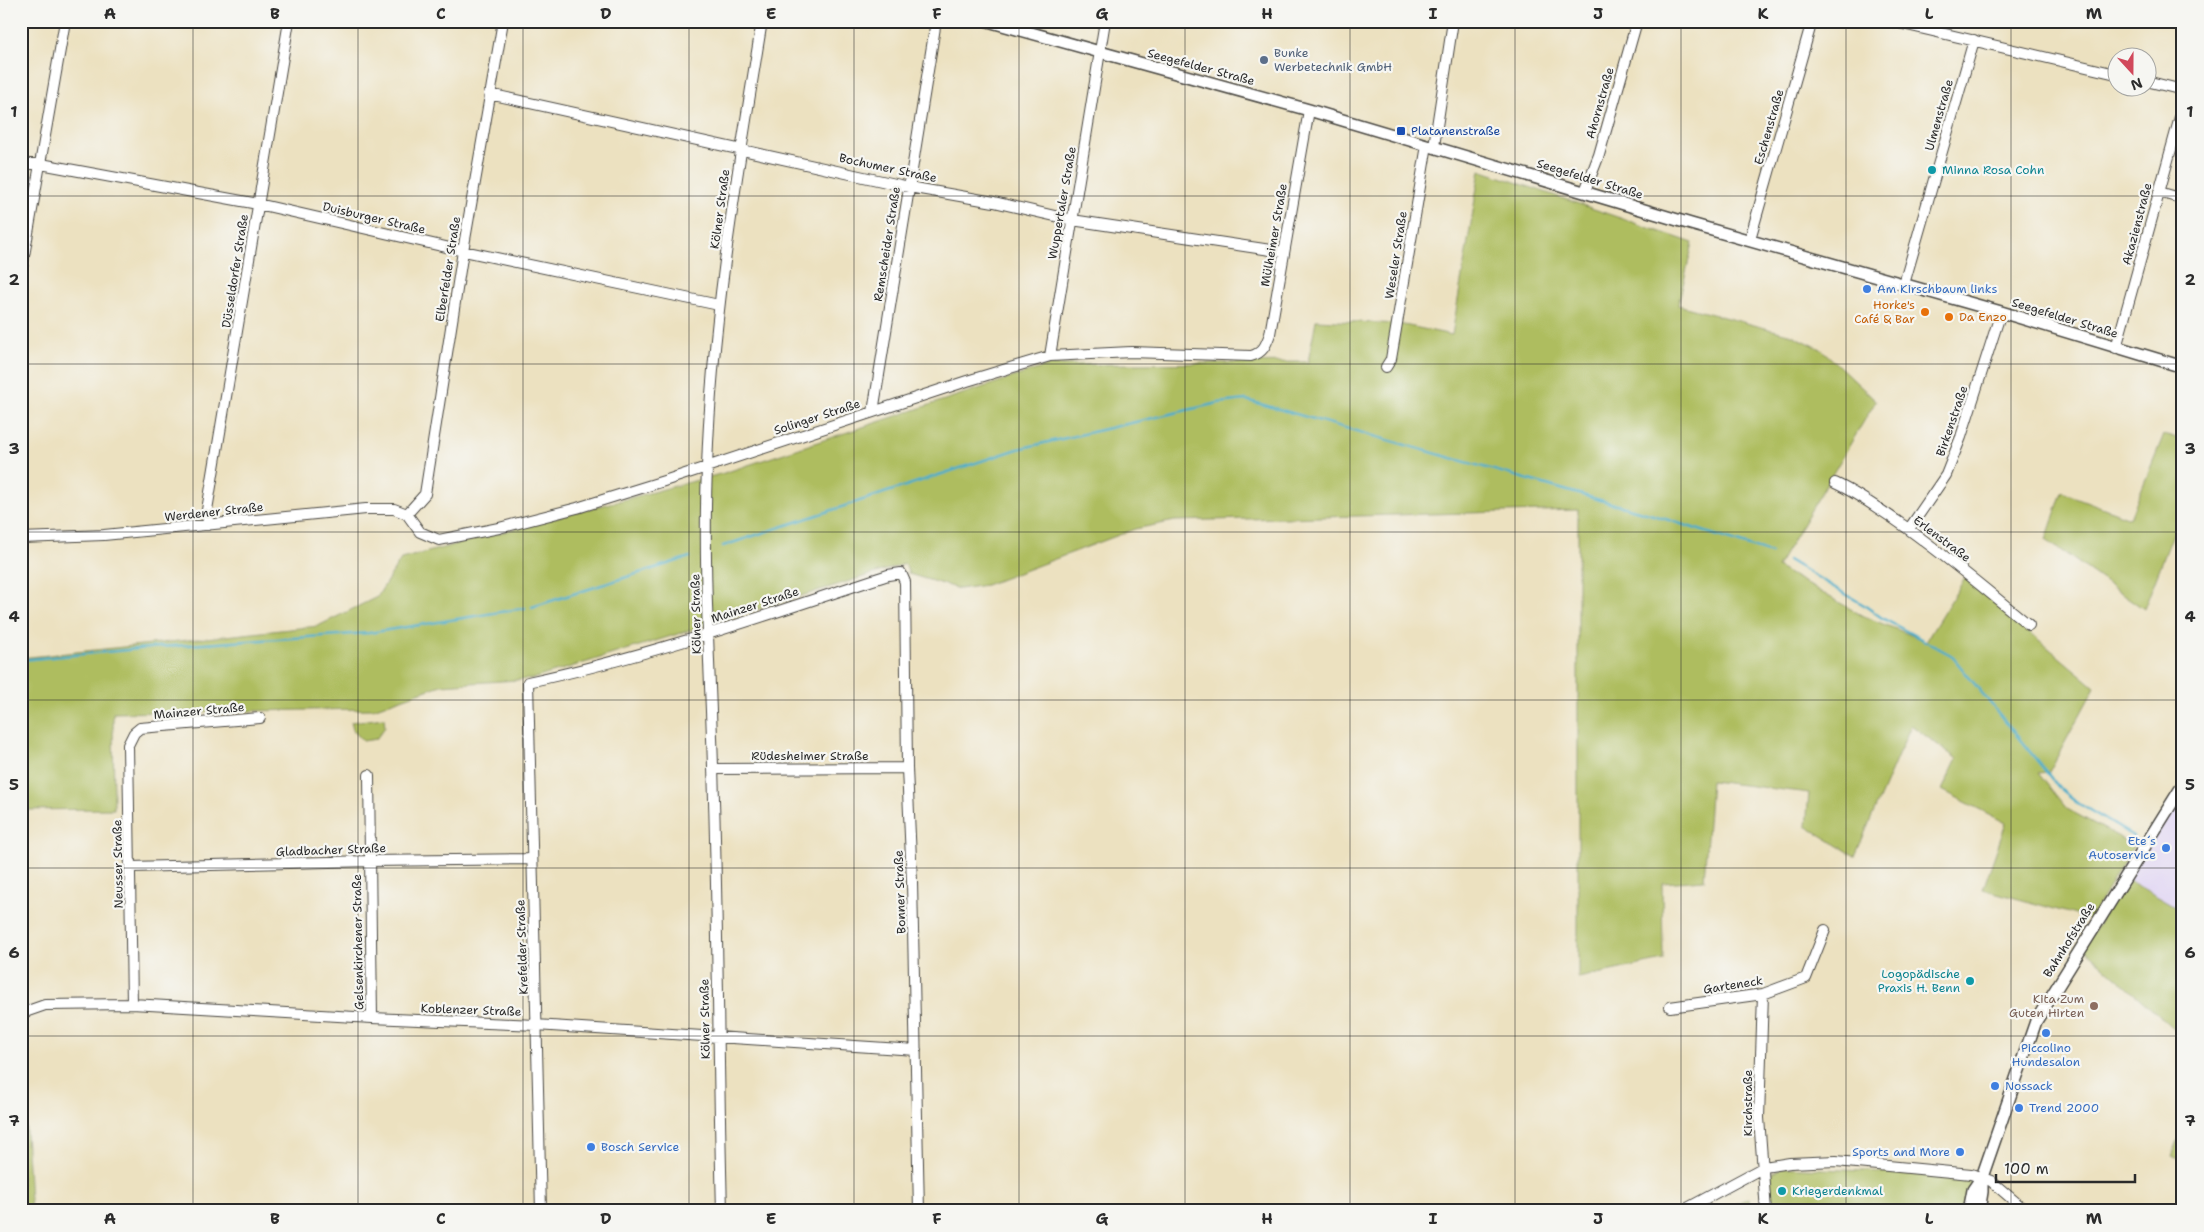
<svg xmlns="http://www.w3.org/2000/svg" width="2204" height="1232" font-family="'Shantell Sans',sans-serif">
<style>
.built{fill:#e0d4f4}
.green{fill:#aebd5f;stroke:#6c7445}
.water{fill:#4badca;stroke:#3b6c7a}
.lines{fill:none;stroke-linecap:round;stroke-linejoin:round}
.stream{stroke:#4badca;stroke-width:2.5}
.minor-casing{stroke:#484641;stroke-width:12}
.tertiary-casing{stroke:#484641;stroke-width:14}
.minor{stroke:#fff;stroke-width:10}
.tertiary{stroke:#fff;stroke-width:11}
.grid{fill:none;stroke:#2b2b2b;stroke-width:1;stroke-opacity:0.55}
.service-dot{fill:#5c6f8a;stroke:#f6f6f2;stroke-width:2}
.transit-dot{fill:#1a4fb4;stroke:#f6f6f2;stroke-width:2}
.culture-dot{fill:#0f9aa8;stroke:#f6f6f2;stroke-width:2}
.shop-dot{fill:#3f7fe0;stroke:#f6f6f2;stroke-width:2}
.food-dot{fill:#e8710a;stroke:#f6f6f2;stroke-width:2}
.education-dot{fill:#8d6e63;stroke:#f6f6f2;stroke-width:2}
.labels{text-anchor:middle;stroke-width:4.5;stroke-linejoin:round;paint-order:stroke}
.service-label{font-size:12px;fill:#4e5e75;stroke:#f6f6f2;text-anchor:start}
.street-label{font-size:12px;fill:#2b2b2b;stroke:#f6f6f2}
.transit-label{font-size:12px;fill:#164399;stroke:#f6f6f2;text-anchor:start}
.culture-label{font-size:12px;fill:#0d838f;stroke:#f6f6f2;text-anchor:start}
.shop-label{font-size:12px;fill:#366cbe;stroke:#f6f6f2;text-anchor:start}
.food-label{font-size:12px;fill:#c56008;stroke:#f6f6f2;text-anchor:end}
.education-label{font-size:12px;fill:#785e54;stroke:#f6f6f2;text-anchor:end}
.neatline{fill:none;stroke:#2b2b2b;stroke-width:2}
.grid-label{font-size:16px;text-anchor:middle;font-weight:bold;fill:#2b2b2b}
</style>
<rect width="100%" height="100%" fill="#f6f6f2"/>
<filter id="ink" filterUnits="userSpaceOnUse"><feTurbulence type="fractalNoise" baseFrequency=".02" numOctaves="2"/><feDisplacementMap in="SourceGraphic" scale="10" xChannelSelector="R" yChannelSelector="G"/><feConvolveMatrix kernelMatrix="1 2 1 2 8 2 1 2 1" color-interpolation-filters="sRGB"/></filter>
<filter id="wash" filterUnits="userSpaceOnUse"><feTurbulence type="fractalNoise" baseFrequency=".0096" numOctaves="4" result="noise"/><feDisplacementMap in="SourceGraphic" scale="20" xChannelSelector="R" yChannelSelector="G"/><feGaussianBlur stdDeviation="1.12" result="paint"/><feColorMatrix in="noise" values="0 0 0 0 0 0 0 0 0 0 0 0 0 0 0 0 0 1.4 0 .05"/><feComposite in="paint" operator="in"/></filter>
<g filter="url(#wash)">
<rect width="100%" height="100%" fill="#ece1c0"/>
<path class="built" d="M 2183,794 L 2183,911 L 2126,878 Z"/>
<path class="green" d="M 1480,170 L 1693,243 L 1678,305 L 1792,335 L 1821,349 L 1876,401 L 1777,567 L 1863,616 L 1926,641 L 1965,578 L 2095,687 L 2049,772 L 2038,773 L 2067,809 L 2134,845 L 2090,919 L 1983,889 L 2006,823 L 1942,790 L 1957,759 L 1911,725 L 1855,856 L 1806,826 L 1809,793 L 1711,781 L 1704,880 L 1662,883 L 1663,960 L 1578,978 L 1578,510 L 1175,521 L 1135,529 L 986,585 L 959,589 L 909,574 L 905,564 L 532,679 L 441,685 L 373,709 L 113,713 L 114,809 L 21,810 L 21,658 L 318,626 L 377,597 L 401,559 L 724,473 L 1050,365 L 1308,362 L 1316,320 L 1399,324 L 1452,335 Z
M 2164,434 L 2183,440 L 2183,508 L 2144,609 L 2046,540 L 2062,492 L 2130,518 Z
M 384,718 L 385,727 L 376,739 L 363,741 L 353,730 L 351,722 Z
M 2126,879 L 2183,911 L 2183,1010 L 2175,1030 L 2083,948 Z
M 21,1048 L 30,1200 L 31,1209 L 21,1208 Z
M 2183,1128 L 2183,1161 L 2172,1156 Z
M 1783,1167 L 1904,1173 L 1971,1179 L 1964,1211 L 1771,1211 L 1770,1173 Z
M 1749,1198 L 1750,1211 L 1717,1211 Z"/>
<path class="water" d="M 1834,1199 L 1853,1204 L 1861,1211 L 1815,1211 Z"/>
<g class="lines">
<path class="stream" d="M 723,546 L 1018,449 L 1218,403 L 1246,400 L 1653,515 L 1771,553
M 1788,560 L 1864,605 L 1882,618 L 1951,655 L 2061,790 L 2076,802 L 2133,836
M 532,607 L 690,557
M 21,660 L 159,647 L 369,633 L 525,608"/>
</g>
</g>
<g filter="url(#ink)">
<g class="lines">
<defs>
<path id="minor" d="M 1890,21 L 2116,74
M 2146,81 L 2183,90
M 489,94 L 909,187 L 994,202 L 1072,220 L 1284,252
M 1434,146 L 1453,21
M 21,164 L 41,164 L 258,204 L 459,250 L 719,305
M 1585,191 L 1599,155 L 1637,21
M 2159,192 L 2183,199
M 1750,239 L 1812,21
M 21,273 L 65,21
M 1904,284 L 1974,40
M 2116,348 L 2183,106
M 1050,356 L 1105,21
M 1386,367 L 1391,359 L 1427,145
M 873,412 L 936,21
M 1835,483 C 1857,493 1876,507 1897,521 C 1943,553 1985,589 2029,625
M 407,514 L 420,532 L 439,540 L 499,528 L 577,508 L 664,481 L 967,381 L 1050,356 L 1131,352 L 1251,356 C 1263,353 1266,345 1270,334 L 1309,110
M 407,514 L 425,494 L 463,251 L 503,21
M 208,525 L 207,510 L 289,21
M 1909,529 L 1946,475 L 1961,437 L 2001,312
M 21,538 L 104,535 L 366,509 L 394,509 L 407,514
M 713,769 L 907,768
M 369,775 L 372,1018
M 130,867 L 370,861 L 531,859
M 1763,994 L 1759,1118 L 1766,1211
M 132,1004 L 128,745 L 134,733 L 140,728 L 260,718
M 1670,1007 L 1763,994 L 1806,978 L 1825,930
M 25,1012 L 45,1005 L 132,1004 L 372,1018 L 536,1025 L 916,1050
M 541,1211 L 528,682 C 651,656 769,614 888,575 L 901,573 L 905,582 L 907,768 L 912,882 L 919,1211
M 722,1211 C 718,1063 718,915 713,767 C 710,667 703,567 707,467 C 712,317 738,169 762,21
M 1682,1211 L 1764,1167 L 1790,1163 L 1836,1161 L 1971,1174 L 1991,1181 L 2026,1211"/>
<path id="tertiary" d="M 988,21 L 1309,110 L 1691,224 L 2001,312 L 2183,367
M 1969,1211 L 1973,1190 L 1982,1177 L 2036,1021 L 2183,785
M 1979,1211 L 1982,1192 L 1982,1177"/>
</defs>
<use href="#minor" class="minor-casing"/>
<use href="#tertiary" class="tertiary-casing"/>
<use href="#minor" class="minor"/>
<use href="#tertiary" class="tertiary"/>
</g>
</g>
<path class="grid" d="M 193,21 L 193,1211M 358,21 L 358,1211M 523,21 L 523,1211M 689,21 L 689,1211M 854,21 L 854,1211M 1019,21 L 1019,1211M 1185,21 L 1185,1211M 1350,21 L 1350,1211M 1515,21 L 1515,1211M 1681,21 L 1681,1211M 1846,21 L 1846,1211M 2011,21 L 2011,1211M 21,196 L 2183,196M 21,364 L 2183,364M 21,532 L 2183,532M 21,700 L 2183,700M 21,868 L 2183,868M 21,1036 L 2183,1036"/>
<circle class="service-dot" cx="1264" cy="60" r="5"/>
<rect class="transit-dot" x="1396" y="126" width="10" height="10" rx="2.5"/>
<g class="culture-dot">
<circle cx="1932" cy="170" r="5"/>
<circle cx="1970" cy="981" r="5"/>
<circle cx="1782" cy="1191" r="5"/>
</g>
<g class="shop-dot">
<circle cx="1867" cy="289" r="5"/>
<circle cx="2166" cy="848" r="5"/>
<circle cx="2046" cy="1033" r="5"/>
<circle cx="1995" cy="1086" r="5"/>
<circle cx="2019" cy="1108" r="5"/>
<circle cx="591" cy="1147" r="5"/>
<circle cx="1960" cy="1152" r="5"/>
</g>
<g class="food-dot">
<circle cx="1925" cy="312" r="5"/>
<circle cx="1949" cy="317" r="5"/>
</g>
<circle class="education-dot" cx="2094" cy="1006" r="5"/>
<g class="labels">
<g class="service-label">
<text x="1274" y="57">Bunke<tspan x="1274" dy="14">Werbetechnik GmbH</tspan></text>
</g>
<g class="street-label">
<text transform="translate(1201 67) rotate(15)" y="4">Seegefelder Straße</text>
<text transform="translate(1600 103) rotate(-74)" y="4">Ahornstraße</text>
<text transform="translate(1939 115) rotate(-74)" y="4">Ulmenstraße</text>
<text transform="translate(1769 127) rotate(-74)" y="4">Eschenstraße</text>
<text transform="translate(888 168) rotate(12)" y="4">Bochumer Straße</text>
<text transform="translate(1590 179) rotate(17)" y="4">Seegefelder Straße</text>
<text transform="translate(1062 203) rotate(-80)" y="4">Wuppertaler Straße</text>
<text transform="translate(720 209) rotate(-82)" y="4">Kölner Straße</text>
<text transform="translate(374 218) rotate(13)" y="4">Duisburger Straße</text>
<text transform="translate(2137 224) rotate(-75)" y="4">Akazienstraße</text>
<text transform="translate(1274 235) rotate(-80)" y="4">Mülheimer Straße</text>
<text transform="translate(887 244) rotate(-81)" y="4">Remscheider Straße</text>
<text transform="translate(1396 255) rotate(-81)" y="4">Weseler Straße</text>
<text transform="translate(448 269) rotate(-81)" y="4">Elberfelder Straße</text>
<text transform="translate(235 271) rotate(-81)" y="4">Düsseldorfer Straße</text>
<text transform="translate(2065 318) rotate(17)" y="4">Seegefelder Straße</text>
<text transform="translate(817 417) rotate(-18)" y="4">Solinger Straße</text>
<text transform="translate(1952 421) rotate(-71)" y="4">Birkenstraße</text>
<text transform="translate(214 512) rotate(-6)" y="4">Werdener Straße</text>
<text transform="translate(1942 539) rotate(37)" y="4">Erlenstraße</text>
<text transform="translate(755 605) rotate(-18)" y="4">Mainzer Straße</text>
<text transform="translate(696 614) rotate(-91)" y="4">Kölner Straße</text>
<text transform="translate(199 711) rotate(-5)" y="4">Mainzer Straße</text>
<text x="810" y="760">Rüdesheimer Straße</text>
<text transform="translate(331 850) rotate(-2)" y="4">Gladbacher Straße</text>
<text transform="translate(118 864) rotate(-91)" y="4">Neusser Straße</text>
<text transform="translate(900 892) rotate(-92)" y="4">Bonner Straße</text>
<text transform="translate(2069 940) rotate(-58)" y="4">Bahnhofstraße</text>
<text transform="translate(358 942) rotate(-91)" y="4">Gelsenkirchener Straße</text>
<text transform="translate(522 947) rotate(-92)" y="4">Krefelder Straße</text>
<text transform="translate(1733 985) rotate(-9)" y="4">Garteneck</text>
<text transform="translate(471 1010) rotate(2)" y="4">Koblenzer Straße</text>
<text transform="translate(705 1019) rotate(-91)" y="4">Kölner Straße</text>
<text transform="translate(1748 1103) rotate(-90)" y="4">Kirchstraße</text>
</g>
<g class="transit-label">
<text x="1411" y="135">Platanenstraße</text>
</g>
<g class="culture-label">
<text x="1942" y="174">Minna Rosa Cohn</text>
<text x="1960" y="978" text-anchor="end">Logopädische<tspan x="1960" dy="14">Praxis H. Benn</tspan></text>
<text x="1792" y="1195">Kriegerdenkmal</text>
</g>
<g class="shop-label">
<text x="1877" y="293">Am Kirschbaum links</text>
<text x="2156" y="845" text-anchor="end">Ete´s<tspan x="2156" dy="14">Autoservice</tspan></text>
<text x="2046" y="1052" text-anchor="middle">Piccolino<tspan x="2046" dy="14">Hundesalon</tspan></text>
<text x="2005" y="1090">Nossack</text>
<text x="2029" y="1112">Trend 2000</text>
<text x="601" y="1151">Bosch Service</text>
<text x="1950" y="1156" text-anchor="end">Sports and More</text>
</g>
<g class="food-label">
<text x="1915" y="309">Horke's<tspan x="1915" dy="14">Café &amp; Bar</tspan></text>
<text x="1959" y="321" text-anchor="start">Da Enzo</text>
</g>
<g class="education-label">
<text x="2084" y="1003">Kita Zum<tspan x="2084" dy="14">Guten Hirten</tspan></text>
</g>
</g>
<rect width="2204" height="1232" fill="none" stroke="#f6f6f2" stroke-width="55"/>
<g transform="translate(2132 72) rotate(159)"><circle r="24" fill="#f6f6f2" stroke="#a5a5a2"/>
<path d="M0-4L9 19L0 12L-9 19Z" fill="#d1495b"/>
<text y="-8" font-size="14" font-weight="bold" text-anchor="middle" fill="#2b2b2b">N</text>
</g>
<path d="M1996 1174v8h139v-8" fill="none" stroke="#2b2b2b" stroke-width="2.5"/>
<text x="2004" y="1174" font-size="15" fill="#2b2b2b" stroke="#f6f6f2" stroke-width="4" paint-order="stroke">100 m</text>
<rect x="28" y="28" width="2148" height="1176" class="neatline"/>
<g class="grid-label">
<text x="110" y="19">A</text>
<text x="275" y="19">B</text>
<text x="441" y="19">C</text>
<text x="606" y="19">D</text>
<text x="771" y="19">E</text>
<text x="937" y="19">F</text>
<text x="1102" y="19">G</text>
<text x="1267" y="19">H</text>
<text x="1433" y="19">I</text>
<text x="1598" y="19">J</text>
<text x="1763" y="19">K</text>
<text x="1929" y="19">L</text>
<text x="2094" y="19">M</text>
<text x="14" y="117">1</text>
<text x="2190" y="117">1</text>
<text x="14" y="285">2</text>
<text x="2190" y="285">2</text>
<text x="14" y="454">3</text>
<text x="2190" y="454">3</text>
<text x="14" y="622">4</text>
<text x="2190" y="622">4</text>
<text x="14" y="790">5</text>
<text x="2190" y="790">5</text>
<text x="14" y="958">6</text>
<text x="2190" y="958">6</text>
<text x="14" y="1126">7</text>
<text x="2190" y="1126">7</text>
<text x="110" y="1224">A</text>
<text x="275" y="1224">B</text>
<text x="441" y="1224">C</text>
<text x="606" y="1224">D</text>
<text x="771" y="1224">E</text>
<text x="937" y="1224">F</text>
<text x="1102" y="1224">G</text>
<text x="1267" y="1224">H</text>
<text x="1433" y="1224">I</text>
<text x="1598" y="1224">J</text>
<text x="1763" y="1224">K</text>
<text x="1929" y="1224">L</text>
<text x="2094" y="1224">M</text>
</g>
</svg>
